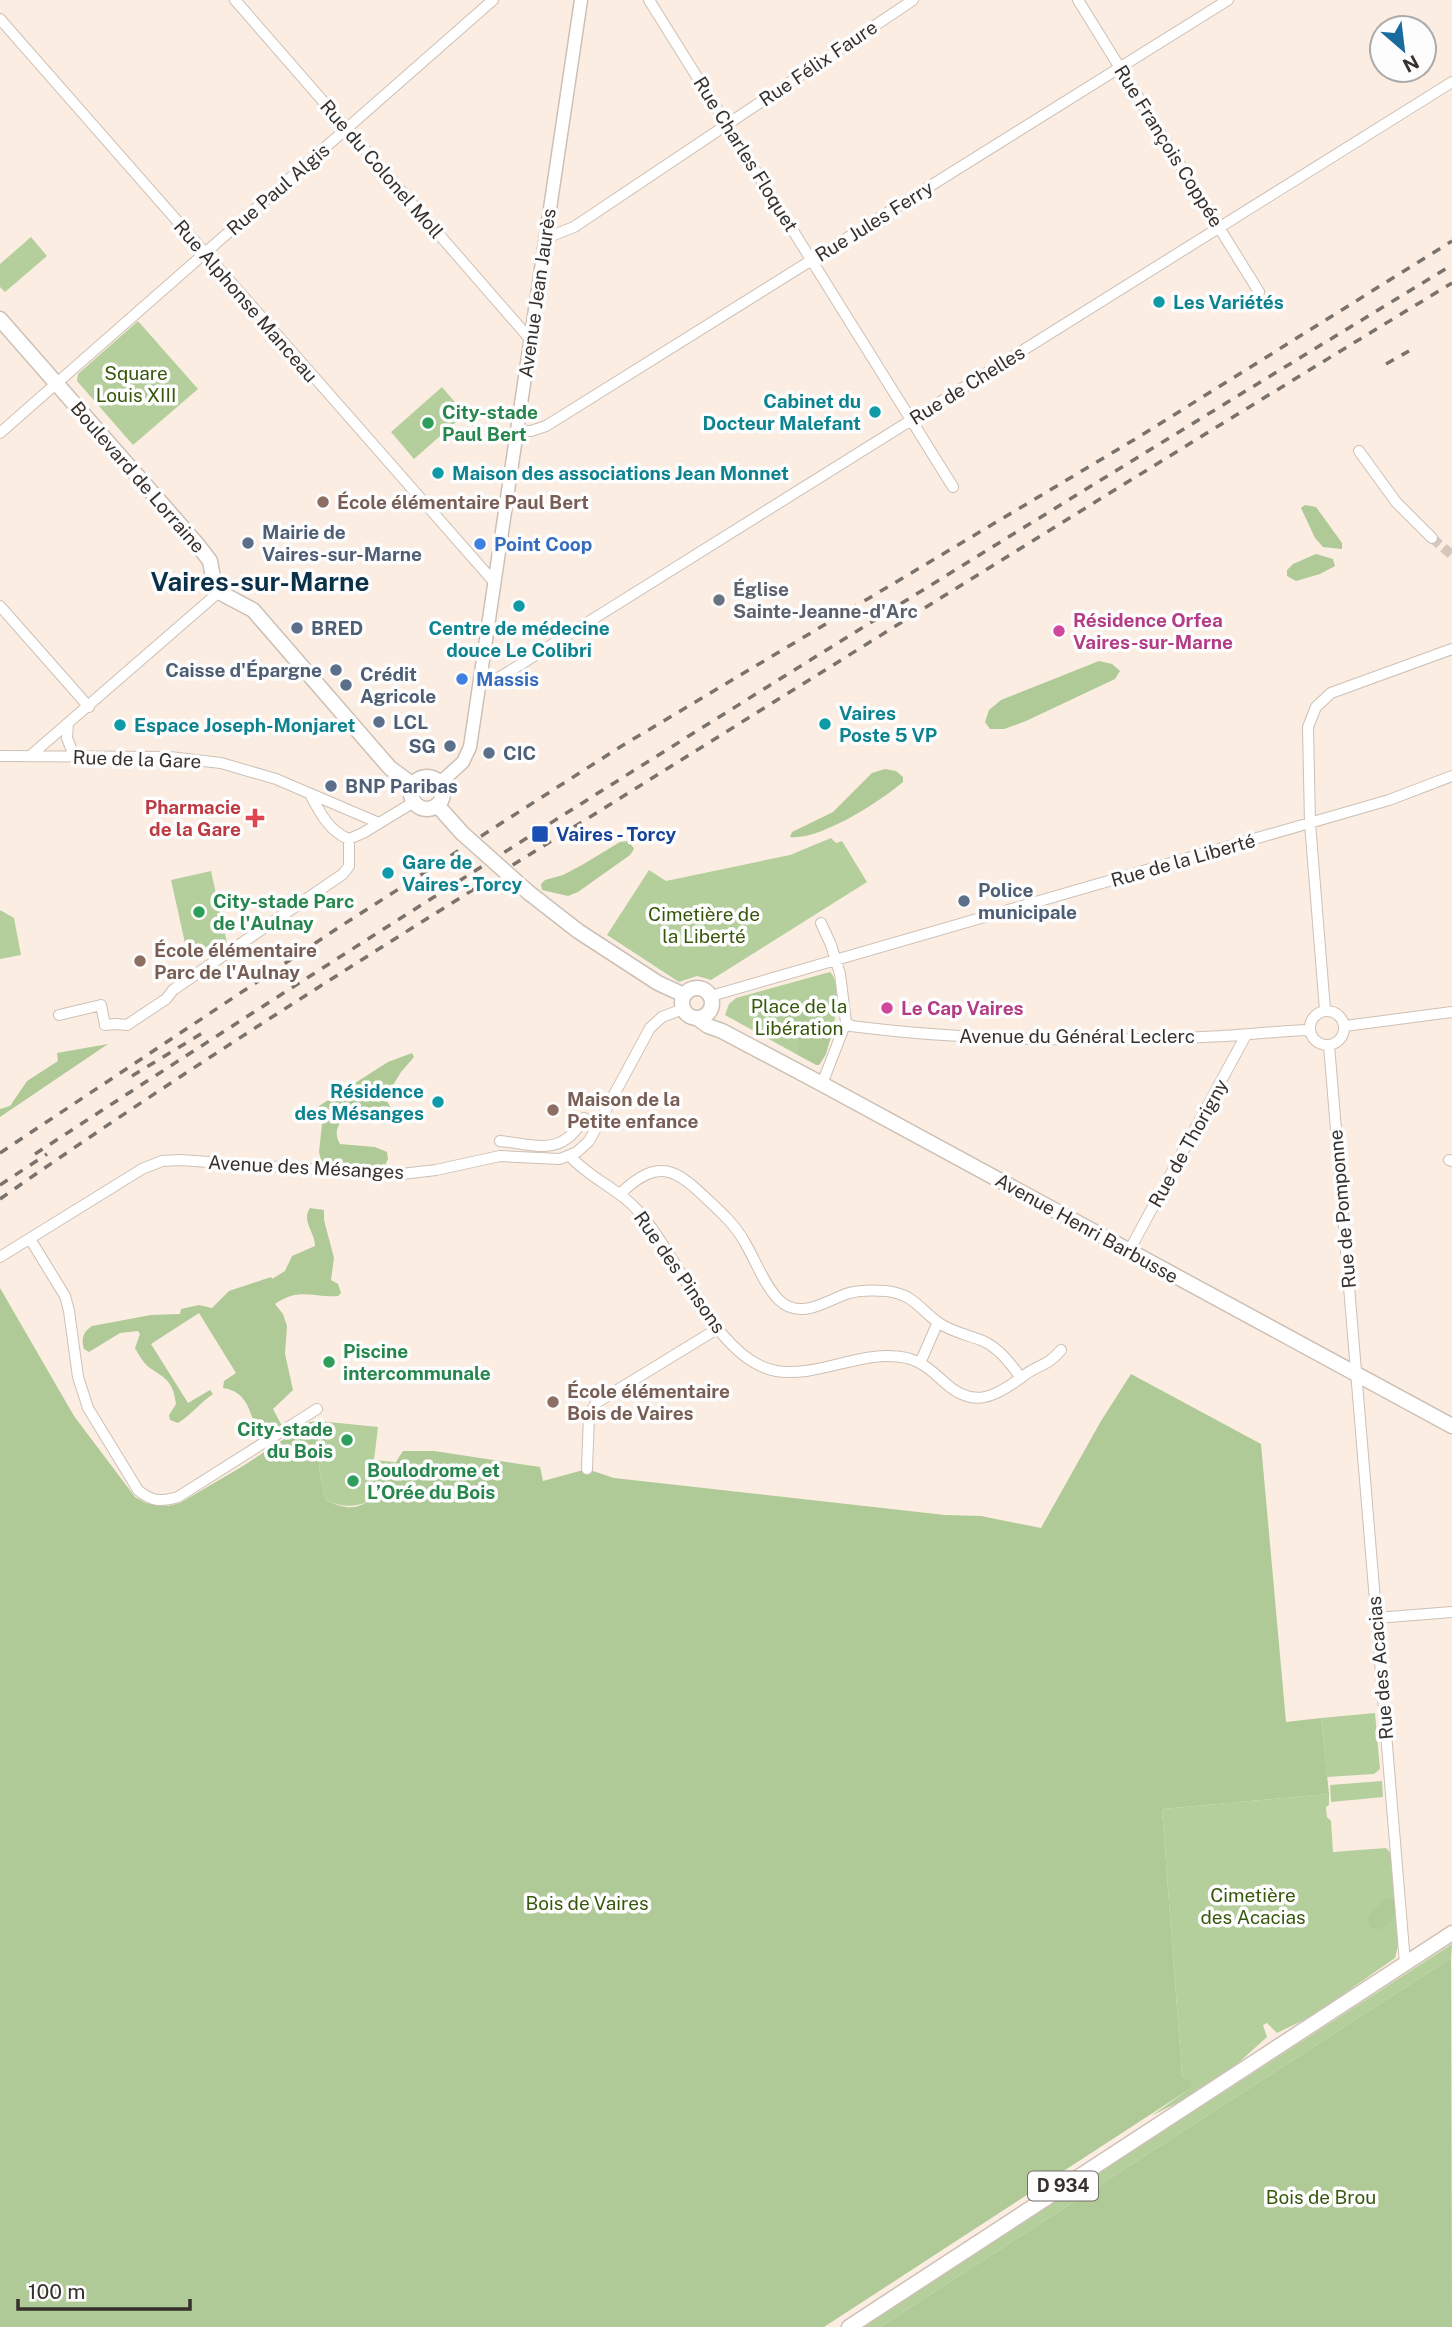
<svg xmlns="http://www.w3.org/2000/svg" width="1452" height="2327" font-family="'Public Sans',sans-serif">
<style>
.green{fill:#b4cf9c}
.forest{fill:#afca96}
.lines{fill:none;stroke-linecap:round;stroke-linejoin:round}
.minor-tunnel{stroke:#d4c7be;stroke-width:10;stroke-dasharray:10 5;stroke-linecap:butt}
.minor-casing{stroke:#cdc0b5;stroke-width:12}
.tertiary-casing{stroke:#cdc0b5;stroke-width:15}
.secondary-casing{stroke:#cdc0b5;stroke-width:17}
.primary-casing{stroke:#cdc0b5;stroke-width:17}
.minor{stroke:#fff;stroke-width:10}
.tertiary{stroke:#fff;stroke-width:12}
.secondary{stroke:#fff;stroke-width:14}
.primary{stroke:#fff;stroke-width:14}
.rail{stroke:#7a726c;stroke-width:3.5;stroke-dasharray:9 9;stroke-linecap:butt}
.secondary-bridge-casing{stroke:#cdc0b5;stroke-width:17;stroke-linecap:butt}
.secondary-bridge{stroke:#fff;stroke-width:14}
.culture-dot{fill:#0f9aa8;stroke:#fdfdfd;stroke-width:2.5}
.leisure-dot{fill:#2e9e5b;stroke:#fdfdfd;stroke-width:2.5}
.education-dot{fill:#8d6e63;stroke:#fdfdfd;stroke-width:2.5}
.service-dot{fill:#5c6f8a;stroke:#fdfdfd;stroke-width:2.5}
.shop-dot{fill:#3f7fe0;stroke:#fdfdfd;stroke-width:2.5}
.worship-dot{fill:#6b7280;stroke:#fdfdfd;stroke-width:2.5}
.hotel-dot{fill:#d1479c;stroke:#fdfdfd;stroke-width:2.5}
.health-dot{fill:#e0444e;stroke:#fdfdfd;stroke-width:2.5}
.transit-dot{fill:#1a4fb4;stroke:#fdfdfd;stroke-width:2.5}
.labels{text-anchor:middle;stroke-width:7;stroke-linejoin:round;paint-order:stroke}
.shield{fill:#fdfdfd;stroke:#726e6b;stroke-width:2}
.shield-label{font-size:18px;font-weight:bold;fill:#36312d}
.street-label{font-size:19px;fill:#36312d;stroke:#fdfdfd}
.culture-label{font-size:19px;font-weight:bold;fill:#0d838f;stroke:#fdfdfd;text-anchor:start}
.park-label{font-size:19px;fill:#37570a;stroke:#fdfdfd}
.leisure-label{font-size:19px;font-weight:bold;fill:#27864d;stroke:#fdfdfd;text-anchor:start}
.education-label{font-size:19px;font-weight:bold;fill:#785e54;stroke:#fdfdfd;text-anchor:start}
.service-label{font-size:19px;font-weight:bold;fill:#4e5e75;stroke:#fdfdfd;text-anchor:start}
.shop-label{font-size:19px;font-weight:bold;fill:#366cbe;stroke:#fdfdfd;text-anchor:start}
.worship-label{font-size:19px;font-weight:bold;fill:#5b616d;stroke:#fdfdfd;text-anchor:start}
.hotel-label{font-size:19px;font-weight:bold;fill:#b23c85;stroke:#fdfdfd;text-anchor:start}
.health-label{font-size:19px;font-weight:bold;fill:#be3a42;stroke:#fdfdfd;text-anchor:end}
.transit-label{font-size:19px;font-weight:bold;fill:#164399;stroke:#fdfdfd;text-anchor:start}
.district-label{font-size:26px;font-weight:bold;fill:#0b3149;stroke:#fdfdfd}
</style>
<rect width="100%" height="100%" fill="#fbede2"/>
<path class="green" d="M 31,237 L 47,256 L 5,292 L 0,287 L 0,264 Z
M 138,321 L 198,389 L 133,445 L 77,381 L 78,374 Z
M 442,387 L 465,414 L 414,459 L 391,432 Z
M 831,838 L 836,843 L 842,841 L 867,882 L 711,980 L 697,976 L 679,982 L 607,935 L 649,870 L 666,881 L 790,855 Z
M 211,871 L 227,943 L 187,952 L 171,880 Z
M 0,910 L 14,918 L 21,955 L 0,959 Z
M 830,972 C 845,985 832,1050 819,1065 L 816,1065 L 725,1015 L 729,1004 L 736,998 Z
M 319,1421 L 378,1427 L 374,1460 L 395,1462 C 390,1470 388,1480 383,1488 C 370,1508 344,1510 326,1500 C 318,1472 317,1450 319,1421 Z
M 1375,1713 L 1380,1769 L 1374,1774 L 1327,1777 L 1321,1718 Z
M 1382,1781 L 1383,1797 L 1331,1802 L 1330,1785 Z
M 1329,1794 L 1329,1805 L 1326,1807 L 1327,1817 L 1331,1821 L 1333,1852 L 1386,1848 L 1391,1853 L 1398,1946 L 1395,1958 L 1312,2016 L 1277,2033 L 1267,2023 L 1263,2025 L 1267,2037 L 1236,2065 L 1181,2101 L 1151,2116 L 1188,2090 L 1190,2080 L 1183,2077 L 1182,2074 L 1162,1809 Z
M 1452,1944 L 1451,1958 L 880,2327 L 861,2327 Z"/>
<path class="forest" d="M 1305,505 L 1316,507 L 1342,543 L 1342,549 L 1323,547 L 1315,538 L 1301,508 Z
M 1316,554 L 1333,559 L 1335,566 L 1320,574 L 1296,581 L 1287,576 L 1287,570 L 1293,564 Z
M 1099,661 L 1112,664 L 1120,671 L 1115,679 L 1026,721 L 1004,729 L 990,729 L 985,722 L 989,710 L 1001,700 Z
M 885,769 L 896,771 L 903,777 L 903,782 C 881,801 819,841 790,837 L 792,832 L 833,812 L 872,773 Z
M 629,841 L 634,849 L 630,855 L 578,892 L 568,896 L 542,890 L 541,884 L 545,880 L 563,875 L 582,865 L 620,842 Z
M 790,1006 L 796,1006 L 812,1022 L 831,1024 L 833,1027 L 826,1054 L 819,1065 L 798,1055 L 799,1033 L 786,1021 L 786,1012 Z
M 108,1044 L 0,1117 L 0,1109 L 10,1106 L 27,1081 L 58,1061 L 57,1053 Z
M 412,1053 L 414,1057 L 401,1072 L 390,1090 L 387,1101 C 393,1111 394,1116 385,1124 L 348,1115 C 338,1123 333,1132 340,1144 L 375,1147 L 387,1152 L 388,1159 L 385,1165 L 373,1173 L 322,1164 L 319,1152 L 322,1124 L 319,1106 L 388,1062 Z
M 310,1208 L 324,1210 L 324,1220 L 334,1258 L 331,1280 L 338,1284 L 341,1293 L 338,1296 C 313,1298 299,1287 275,1304 L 283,1314 L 287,1326 L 285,1354 L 293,1390 L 273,1409 L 282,1426 C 275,1431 269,1437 259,1434 C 249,1415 250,1392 223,1388 L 224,1381 L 236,1373 L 199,1313 L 151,1344 L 188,1403 L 210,1390 L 213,1394 C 200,1403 192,1414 178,1423 L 170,1420 L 169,1415 L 176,1404 C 173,1381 166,1379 150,1368 C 143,1363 139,1355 135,1348 L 140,1334 L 138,1331 L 120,1333 L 89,1352 L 84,1349 C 81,1339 83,1332 92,1326 L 151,1315 L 180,1314 L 181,1309 L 199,1305 L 212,1308 L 229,1291 L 271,1277 L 272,1279 L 285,1271 L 292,1256 L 315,1246 C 315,1232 301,1221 310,1208 Z
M 0,1288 L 74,1416 L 135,1497 L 146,1503 L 168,1506 L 180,1503 L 243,1466 L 310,1422 L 319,1421 C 317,1450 318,1472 326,1500 C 372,1525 383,1480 403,1451 L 434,1451 L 540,1467 L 543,1481 L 587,1469 L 614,1478 L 945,1515 L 981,1516 L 1041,1528 L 1101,1421 L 1131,1374 L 1261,1444 L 1286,1722 L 1321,1718 L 1329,1794 L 1162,1809 L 1182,2074 L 1183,2077 L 1191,2080 L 1192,2083 L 1188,2090 L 824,2327 L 0,2327 Z
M 1391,1898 L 1394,1899 L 1396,1915 L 1382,1929 L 1371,1928 L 1368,1919 L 1371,1913 L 1387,1898 Z
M 1451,1958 L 1452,2327 L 880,2327 Z"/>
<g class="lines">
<path class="minor-tunnel" d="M 1432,538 L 1452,555"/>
<defs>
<path id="minor" d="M 235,0 L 530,339
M 649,0 L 953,487
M 1078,0 L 1259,292
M 0,19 L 494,582
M 546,238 L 574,227 L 913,0
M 517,431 L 531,431 L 546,426 L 1228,0
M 0,433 L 493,0
M 1359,451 L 1396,502 L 1432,538
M 0,606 L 89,707
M 479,680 L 493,681 L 510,671 L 1452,82
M 68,723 L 67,738 L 74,756
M 0,756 L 170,757 L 221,763 L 276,779 L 379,823
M 30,756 L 219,592
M 311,796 C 320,813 330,832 349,839 L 363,833 L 414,802
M 821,923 L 831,945 L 840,974 L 846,1022 L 822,1084
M 711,996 L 1389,800 L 1452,776
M 1325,1010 L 1310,823 L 1308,727 L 1316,707 L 1331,693 L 1452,649
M1310 1028a17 17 0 1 1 34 0a17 17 0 1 1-34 0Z
M 59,1015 L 101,1005 L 105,1025 L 116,1024 L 127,1025 L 166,999 L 173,990 L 343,874 L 349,866 L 349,839
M 846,1022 L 851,1026 C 968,1041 1086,1042 1203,1037 C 1239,1036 1274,1031 1310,1030
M 1345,1026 L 1452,1012
M 1329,1045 L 1405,1963
M 500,1141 C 538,1145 562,1157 584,1118 L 597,1124
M 570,1156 C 590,1179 620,1189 640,1213 C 678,1255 716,1360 776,1371 C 820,1378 863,1348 907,1358 C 922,1362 932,1371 943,1381 C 972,1409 994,1398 1022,1377 C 1038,1364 1047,1367 1061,1350
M 1449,1160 L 1452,1161
M 621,1193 C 659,1157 676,1169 709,1201 C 722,1213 735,1225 744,1241 C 755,1259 764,1285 779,1300 C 801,1321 827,1300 849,1293 C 860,1290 874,1290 886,1291 C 914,1294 919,1309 939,1323 C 952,1332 969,1335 983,1341 C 999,1348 1011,1364 1021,1378
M 30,1239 L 65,1296 L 69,1311 L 78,1377 L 88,1408 L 138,1490 C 152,1502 161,1502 178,1497 L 317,1409
M 1129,1251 L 1246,1035
M 0,1257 L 142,1169 L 162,1161 L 180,1160 L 365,1173 L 402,1174 L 436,1170 L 500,1156 L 560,1159 L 577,1152 L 589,1141 L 650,1028 L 662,1017 L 683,1009
M 920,1363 L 938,1322
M 587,1469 L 589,1415 L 596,1403 L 717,1329
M 1376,1618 L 1452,1612"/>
<path id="tertiary" d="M 440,783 L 463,762 L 470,747 L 581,0"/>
<path id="secondary" d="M 0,319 L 197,544 L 210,561 L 214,583 L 219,592 L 253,610 L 390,768 L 413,785
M411 793a16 16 0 1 1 32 0a16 16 0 1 1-32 0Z
M 437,805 L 462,833
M 528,892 L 578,931 L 658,983 L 684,995
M682 1003a15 15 0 1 1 30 0a15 15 0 1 1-30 0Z
M 697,1018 L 708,1026 L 722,1031 L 822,1084 L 1452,1426"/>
<path id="primary" d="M 849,2327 L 1452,1933"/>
</defs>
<use href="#minor" class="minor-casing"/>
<use href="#tertiary" class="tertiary-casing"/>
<use href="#secondary" class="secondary-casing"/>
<use href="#primary" class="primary-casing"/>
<use href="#minor" class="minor"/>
<use href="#tertiary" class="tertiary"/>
<use href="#secondary" class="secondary"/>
<use href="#primary" class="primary"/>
<path class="rail" d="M 1386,364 L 1409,351
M 132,1076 L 204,1032
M 0,1153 L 341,926 L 620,747 L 1137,438 L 1452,241
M 35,1154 C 502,849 976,555 1452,265
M 0,1185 L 47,1154
M 0,1199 C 207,1054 423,921 638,787 C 908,618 1179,449 1452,283"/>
<defs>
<path id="secondary-bridge" d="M 462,833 L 528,892"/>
</defs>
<use href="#secondary-bridge" class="secondary-bridge-casing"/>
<use href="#secondary-bridge" class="secondary-bridge"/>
</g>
<g class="culture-dot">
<circle cx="1159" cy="302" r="7"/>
<circle cx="875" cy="412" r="7"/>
<circle cx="438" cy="473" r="7"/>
<circle cx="519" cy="606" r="7"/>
<circle cx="825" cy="724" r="7"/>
<circle cx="120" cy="725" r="7"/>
<circle cx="388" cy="873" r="7"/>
<circle cx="438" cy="1102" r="7"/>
</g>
<g class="leisure-dot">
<circle cx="428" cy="423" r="7"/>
<circle cx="199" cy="912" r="7"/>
<circle cx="329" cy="1362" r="7"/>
<circle cx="347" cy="1440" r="7"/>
<circle cx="353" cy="1481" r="7"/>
</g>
<g class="education-dot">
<circle cx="323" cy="502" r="7"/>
<circle cx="140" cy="961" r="7"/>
<circle cx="553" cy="1110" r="7"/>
<circle cx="553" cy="1402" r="7"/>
</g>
<g class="service-dot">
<circle cx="248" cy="543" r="7"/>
<circle cx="297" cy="628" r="7"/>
<circle cx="336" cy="670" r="7"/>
<circle cx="346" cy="685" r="7"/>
<circle cx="379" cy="722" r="7"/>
<circle cx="450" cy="746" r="7"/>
<circle cx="489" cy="753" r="7"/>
<circle cx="331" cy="786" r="7"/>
<circle cx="964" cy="901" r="7"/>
</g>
<g class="shop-dot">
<circle cx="480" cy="544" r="7"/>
<circle cx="462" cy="679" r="7"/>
</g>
<circle class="worship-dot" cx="719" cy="600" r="7"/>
<g class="hotel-dot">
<circle cx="1059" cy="631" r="7"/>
<circle cx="887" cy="1008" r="7"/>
</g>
<path class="health-dot" d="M251.5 807.5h7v7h7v7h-7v7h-7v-7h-7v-7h7z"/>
<rect class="transit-dot" x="531" y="825" width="18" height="18" rx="3.5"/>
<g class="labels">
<rect class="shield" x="1028" y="2171.5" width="70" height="29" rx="5"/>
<g class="shield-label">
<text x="1063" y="2192">D 934</text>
</g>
<g class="street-label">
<text transform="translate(818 63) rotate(-34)" y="7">Rue Félix Faure</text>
<text transform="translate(1169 146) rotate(58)" y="7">Rue François Coppée</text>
<text transform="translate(746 154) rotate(58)" y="7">Rue Charles Floquet</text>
<text transform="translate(382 169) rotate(49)" y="7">Rue du Colonel Moll</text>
<text transform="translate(278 189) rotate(-41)" y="7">Rue Paul Algis</text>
<text transform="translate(874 221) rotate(-32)" y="7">Rue Jules Ferry</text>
<text transform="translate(537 293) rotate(-82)" y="7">Avenue Jean Jaurès</text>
<text transform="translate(246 301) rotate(49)" y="7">Rue Alphonse Manceau</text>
<text transform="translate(967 385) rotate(-32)" y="7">Rue de Chelles</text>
<text transform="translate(138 477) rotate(49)" y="7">Boulevard de Lorraine</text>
<text transform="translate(137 759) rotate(2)" y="7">Rue de la Gare</text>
<text transform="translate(1183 860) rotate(-16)" y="7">Rue de la Liberté</text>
<text x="1077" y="1043">Avenue du Général Leclerc</text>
<text transform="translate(1188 1143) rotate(-61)" y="7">Rue de Thorigny</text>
<text transform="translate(306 1167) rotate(3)" y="7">Avenue des Mésanges</text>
<text transform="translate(1342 1209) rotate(-95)" y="7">Rue de Pomponne</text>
<text transform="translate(1087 1228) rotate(29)" y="7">Avenue Henri Barbusse</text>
<text transform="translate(680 1272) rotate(55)" y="7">Rue des Pinsons</text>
<text transform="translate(1380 1668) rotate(-95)" y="7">Rue des Acacias</text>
</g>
<g class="culture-label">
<text x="1173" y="309">Les Variétés</text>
<text x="861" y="408" text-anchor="end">Cabinet du<tspan x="861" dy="22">Docteur Malefant</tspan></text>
<text x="452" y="480">Maison des associations Jean Monnet</text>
<text x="519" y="635" text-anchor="middle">Centre de médecine<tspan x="519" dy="22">douce Le Colibri</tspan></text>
<text x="839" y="720">Vaires<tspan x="839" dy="22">Poste 5 VP</tspan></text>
<text x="134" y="732">Espace Joseph-Monjaret</text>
<text x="402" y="869">Gare de<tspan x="402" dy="22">Vaires - Torcy</tspan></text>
<text x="424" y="1098" text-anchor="end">Résidence<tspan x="424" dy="22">des Mésanges</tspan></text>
</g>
<g class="park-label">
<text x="136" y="380">Square<tspan x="136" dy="22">Louis XIII</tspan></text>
<text x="704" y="921">Cimetière de<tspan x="704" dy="22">la Liberté</tspan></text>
<text x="799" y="1013">Place de la<tspan x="799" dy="22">Libération</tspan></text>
<text x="1253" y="1902">Cimetière<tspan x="1253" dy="22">des Acacias</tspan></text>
<text x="587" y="1910">Bois de Vaires</text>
<text x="1321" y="2204">Bois de Brou</text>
</g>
<g class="leisure-label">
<text x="442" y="419">City-stade<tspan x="442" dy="22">Paul Bert</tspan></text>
<text x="213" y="908">City-stade Parc<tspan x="213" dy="22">de l'Aulnay</tspan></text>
<text x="343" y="1358">Piscine<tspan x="343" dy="22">intercommunale</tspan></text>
<text x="333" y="1436" text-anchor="end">City-stade<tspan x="333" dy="22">du Bois</tspan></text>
<text x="367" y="1477">Boulodrome et<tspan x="367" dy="22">L’Orée du Bois</tspan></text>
</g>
<g class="education-label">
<text x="337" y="509">École élémentaire Paul Bert</text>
<text x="154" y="957">École élémentaire<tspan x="154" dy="22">Parc de l'Aulnay</tspan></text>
<text x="567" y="1106">Maison de la<tspan x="567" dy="22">Petite enfance</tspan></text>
<text x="567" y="1398">École élémentaire<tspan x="567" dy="22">Bois de Vaires</tspan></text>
</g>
<g class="service-label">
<text x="262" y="539">Mairie de<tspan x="262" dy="22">Vaires-sur-Marne</tspan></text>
<text x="311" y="635">BRED</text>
<text x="322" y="677" text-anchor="end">Caisse d'Épargne</text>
<text x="360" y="681">Crédit<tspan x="360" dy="22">Agricole</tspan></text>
<text x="393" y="729">LCL</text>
<text x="436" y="753" text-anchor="end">SG</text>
<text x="503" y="760">CIC</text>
<text x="345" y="793">BNP Paribas</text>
<text x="978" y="897">Police<tspan x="978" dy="22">municipale</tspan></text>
</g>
<g class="shop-label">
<text x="494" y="551">Point Coop</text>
<text x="476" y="686">Massis</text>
</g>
<g class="worship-label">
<text x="733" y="596">Église<tspan x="733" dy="22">Sainte-Jeanne-d'Arc</tspan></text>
</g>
<g class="hotel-label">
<text x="1073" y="627">Résidence Orfea<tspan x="1073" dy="22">Vaires-sur-Marne</tspan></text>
<text x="901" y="1015">Le Cap Vaires</text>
</g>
<g class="health-label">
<text x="241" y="814">Pharmacie<tspan x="241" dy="22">de la Gare</tspan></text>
</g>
<g class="transit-label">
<text x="556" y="841">Vaires - Torcy</text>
</g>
<g class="district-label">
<text x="260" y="591">Vaires-sur-Marne</text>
</g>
</g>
<g transform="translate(1403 49) rotate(152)"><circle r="33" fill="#fdfdfd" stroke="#adabaa" stroke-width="2"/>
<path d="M0-5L12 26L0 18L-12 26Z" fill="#186b9c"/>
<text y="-10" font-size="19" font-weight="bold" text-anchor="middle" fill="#36312d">N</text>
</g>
<path d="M18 2299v10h172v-10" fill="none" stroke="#36312d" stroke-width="3.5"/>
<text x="28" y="2299" font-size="21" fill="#36312d" stroke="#fdfdfd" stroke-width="5" paint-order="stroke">100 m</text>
</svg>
